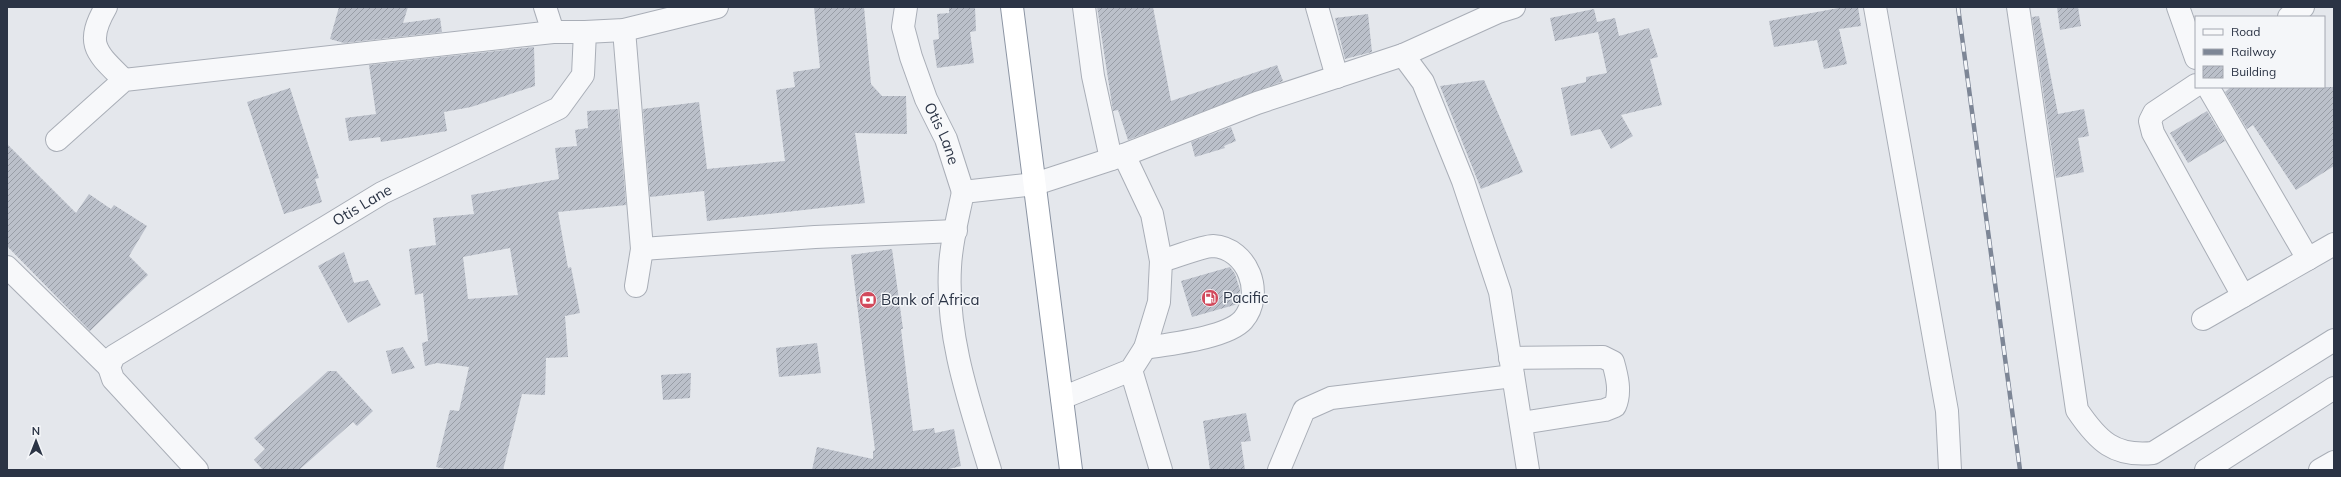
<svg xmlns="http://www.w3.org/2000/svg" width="2341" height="477" font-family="Mulish,sans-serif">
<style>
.building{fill:url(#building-hatch);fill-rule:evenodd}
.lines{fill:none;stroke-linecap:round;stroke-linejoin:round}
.minor-casing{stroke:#a9aeb7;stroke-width:24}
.highway-casing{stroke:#8b94a3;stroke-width:24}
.minor{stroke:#f7f8fa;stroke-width:22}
.highway{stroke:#fff;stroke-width:22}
.rail-casing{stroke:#7d8696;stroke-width:4.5}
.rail{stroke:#f4f6f9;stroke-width:3;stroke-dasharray:9;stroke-linecap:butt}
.labels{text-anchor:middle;stroke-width:3;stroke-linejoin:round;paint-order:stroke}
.street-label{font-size:15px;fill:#2b3445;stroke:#f4f6f9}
.poi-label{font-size:15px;fill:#2b3445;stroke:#f4f6f9;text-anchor:start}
</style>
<defs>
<pattern id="building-hatch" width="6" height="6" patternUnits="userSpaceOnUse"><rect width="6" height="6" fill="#bbc0ca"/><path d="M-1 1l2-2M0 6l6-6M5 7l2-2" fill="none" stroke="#989da6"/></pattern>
</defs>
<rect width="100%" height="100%" fill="#e4e7ec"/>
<path class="building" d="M 339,7 L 408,7 L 403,23 L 440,18 L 442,32 L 344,43 L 330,39 Z
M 814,7 L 864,7 L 871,84 L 882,96 L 906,96 L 907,134 L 855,133 L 865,203 L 707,221 L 704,191 L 650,197 L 643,109 L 699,102 L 707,169 L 785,161 L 776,90 L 795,87 L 793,72 L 820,68 Z
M 949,7 L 975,7 L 976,31 L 970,32 L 974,63 L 937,68 L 933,40 L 939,39 L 937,14 L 949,13 Z
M 1097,7 L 1153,7 L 1171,101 L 1277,65 L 1283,81 L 1128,140 L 1118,110 L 1113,111 Z
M 1844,7 L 1858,7 L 1861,26 L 1839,29 L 1847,64 L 1824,69 L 1817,40 L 1774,47 L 1769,21 Z
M 2057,7 L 2078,7 L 2081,26 L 2060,30 Z
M 1594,9 L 1597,22 L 1615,18 L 1619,36 L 1649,28 L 1658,57 L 1650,59 L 1662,105 L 1621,115 L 1633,136 L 1611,149 L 1600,129 L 1571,136 L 1561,88 L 1586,82 L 1586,77 L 1607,73 L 1598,32 L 1555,41 L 1550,18 Z
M 1368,14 L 1372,52 L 1345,59 L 1335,18 Z
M 2039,16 L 2058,114 L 2084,109 L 2089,136 L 2078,138 L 2084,172 L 2056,178 L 2032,17 Z
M 534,47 L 535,86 L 471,107 L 444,112 L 447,131 L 381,142 L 380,137 L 349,141 L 345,118 L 376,114 L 369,65 Z
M 1484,80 L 1523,172 L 1481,189 L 1440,86 Z
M 2231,87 L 2334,87 L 2334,166 L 2296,190 L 2253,125 L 2247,129 L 2225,92 Z
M 290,88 L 319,178 L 315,179 L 322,202 L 284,214 L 247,102 Z
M 618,109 L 626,205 L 558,212 L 568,268 L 571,267 L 580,313 L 565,316 L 568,357 L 546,358 L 545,395 L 522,394 L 503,470 L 450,470 L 436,467 L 450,410 L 459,411 L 469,367 L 437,363 L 425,366 L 422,343 L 428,341 L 423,293 L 415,295 L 409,249 L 436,245 L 433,218 L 474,214 L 471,195 L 559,179 L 555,148 L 577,146 L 575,130 L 588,128 L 587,111 ZM 510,248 L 518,295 L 468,299 L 463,257 Z
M 2207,111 L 2225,141 L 2188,163 L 2170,133 Z
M 1231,127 L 1236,141 L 1224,146 L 1225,148 L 1195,157 L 1191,142 Z
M 7,144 L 76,213 L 89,194 L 111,209 L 114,205 L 147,226 L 129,256 L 148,275 L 90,331 L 7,246 Z
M 892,249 L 903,329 L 901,329 L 913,431 L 934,428 L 935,433 L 954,429 L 961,466 L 945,470 L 812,470 L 817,447 L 873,459 L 873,451 L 875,450 L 851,255 Z
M 344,252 L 354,283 L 368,280 L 381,305 L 348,323 L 318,266 Z
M 1230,267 L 1235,274 L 1240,290 L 1238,304 L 1192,317 L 1181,281 Z
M 817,343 L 821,373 L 779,377 L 776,348 Z
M 403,347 L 415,368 L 392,374 L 386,351 Z
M 328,371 L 336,371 L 373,411 L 357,426 L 353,422 L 299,470 L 263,470 L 254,460 L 265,449 L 254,438 Z
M 691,373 L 690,398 L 663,400 L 661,375 Z
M 1246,413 L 1251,441 L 1241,442 L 1245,470 L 1210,470 L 1203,421 Z"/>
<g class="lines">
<defs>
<g id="minor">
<path d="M 106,7 C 84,45 97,53 124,80"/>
<path d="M 545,7 L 553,32"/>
<path id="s1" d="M 906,7 L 903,27 L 911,57 L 926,99 L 946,139 L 963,192 L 1035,184 L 1124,155 L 1257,103 L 1403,55 L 1498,12 L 1514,7"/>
<path d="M 1084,7 L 1093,76 L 1111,159"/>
<path d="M 1317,7 L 1337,77"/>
<path d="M 1875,7 L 1947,411 L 1950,470"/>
<path d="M 2018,7 L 2077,410 C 2098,441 2114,457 2153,453 L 2334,340"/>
<path d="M 2178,7 L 2196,58"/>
<path d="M 2289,17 L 2303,7"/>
<path d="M 624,30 L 642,249 L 636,286"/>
<path d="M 1403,55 L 1423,82 L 1463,181 L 1500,292 L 1528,470"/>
<path d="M 2196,85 L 2154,113 L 2150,121 L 2153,133 L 2243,296"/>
<path d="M 2208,87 L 2308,259"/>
<path d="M 57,140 L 124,80 L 553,32 L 585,32"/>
<path d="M 963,192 C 958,217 951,242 950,267 C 946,338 970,404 990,470"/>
<path d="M 642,249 L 815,237 L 956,231"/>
<path d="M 7,267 L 109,367"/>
<path d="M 2203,319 L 2334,244"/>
<path d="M 1145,348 C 1169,344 1227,338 1243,320 C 1265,294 1248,248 1213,246 C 1202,246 1173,258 1161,261"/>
<path d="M 1510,358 L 1603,357 L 1613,362 C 1617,376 1621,392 1615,406 L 1605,410 L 1521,423"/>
<path d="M 1131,370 L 1161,470"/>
<path d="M 1062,398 L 1131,370 L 1145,348 L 1159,302 L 1161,261 L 1152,214 L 1124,155"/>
<path id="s2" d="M 197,470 L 113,379 L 109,367 L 114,356 L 382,193 L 559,108 L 583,75 L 585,32 L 624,30 L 717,7"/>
<path d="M 1279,470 L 1304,410 L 1331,398 L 1513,376"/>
<path d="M 2206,470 L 2334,388"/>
<path d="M 2320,470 L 2334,462"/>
</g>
<path id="highway" d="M 1012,7 L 1071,470"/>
</defs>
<use href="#minor" class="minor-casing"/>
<use href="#highway" class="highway-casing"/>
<use href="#minor" class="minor"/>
<use href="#highway" class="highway"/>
<defs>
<path id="rail" d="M 1958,7 L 2020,470"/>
</defs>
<use href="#rail" class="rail-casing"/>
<use href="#rail" class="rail"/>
</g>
<defs>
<symbol id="fuel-disc" viewBox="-11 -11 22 22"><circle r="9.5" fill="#d1495b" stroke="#f4f6f9"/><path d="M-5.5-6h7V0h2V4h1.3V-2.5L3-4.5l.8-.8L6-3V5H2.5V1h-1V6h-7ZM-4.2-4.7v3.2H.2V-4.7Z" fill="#fff"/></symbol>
<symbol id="bank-disc" viewBox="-11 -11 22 22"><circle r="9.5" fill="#d1495b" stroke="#f4f6f9"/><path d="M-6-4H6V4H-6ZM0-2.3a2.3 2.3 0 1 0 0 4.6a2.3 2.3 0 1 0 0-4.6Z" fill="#fff"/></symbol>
</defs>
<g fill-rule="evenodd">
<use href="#fuel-disc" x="1200" y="288" width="20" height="20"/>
<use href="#bank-disc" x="858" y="290" width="20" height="20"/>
</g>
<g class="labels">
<g class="street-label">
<text dy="5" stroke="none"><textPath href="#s1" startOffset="134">Otis Lane</textPath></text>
<text dy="5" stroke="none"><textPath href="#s2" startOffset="439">Otis Lane</textPath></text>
</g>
<g class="poi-label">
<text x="1223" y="303">Pacific</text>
<text x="881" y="305">Bank of Africa</text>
</g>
</g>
<rect width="2341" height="477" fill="none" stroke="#2b3445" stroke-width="16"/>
<rect x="2195" y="16" width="130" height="72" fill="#f4f6f9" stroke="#a4a8b1"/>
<rect x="2203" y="29" width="20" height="6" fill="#f7f8fa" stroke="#a4a8b1"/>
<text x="2231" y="36" font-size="12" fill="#2b3445">Road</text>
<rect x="2203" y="49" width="20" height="6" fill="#7d8696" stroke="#a4a8b1"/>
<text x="2231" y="56" font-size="12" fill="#2b3445">Railway</text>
<rect x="2203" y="66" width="20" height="12" fill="url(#building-hatch)" stroke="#a4a8b1"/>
<text x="2231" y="76" font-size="12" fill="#2b3445">Building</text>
<g transform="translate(36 441)" stroke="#f4f6f9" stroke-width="3" paint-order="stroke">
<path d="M0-3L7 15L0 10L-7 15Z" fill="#2b3445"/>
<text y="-6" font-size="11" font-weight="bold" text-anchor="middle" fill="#2b3445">N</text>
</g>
</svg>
